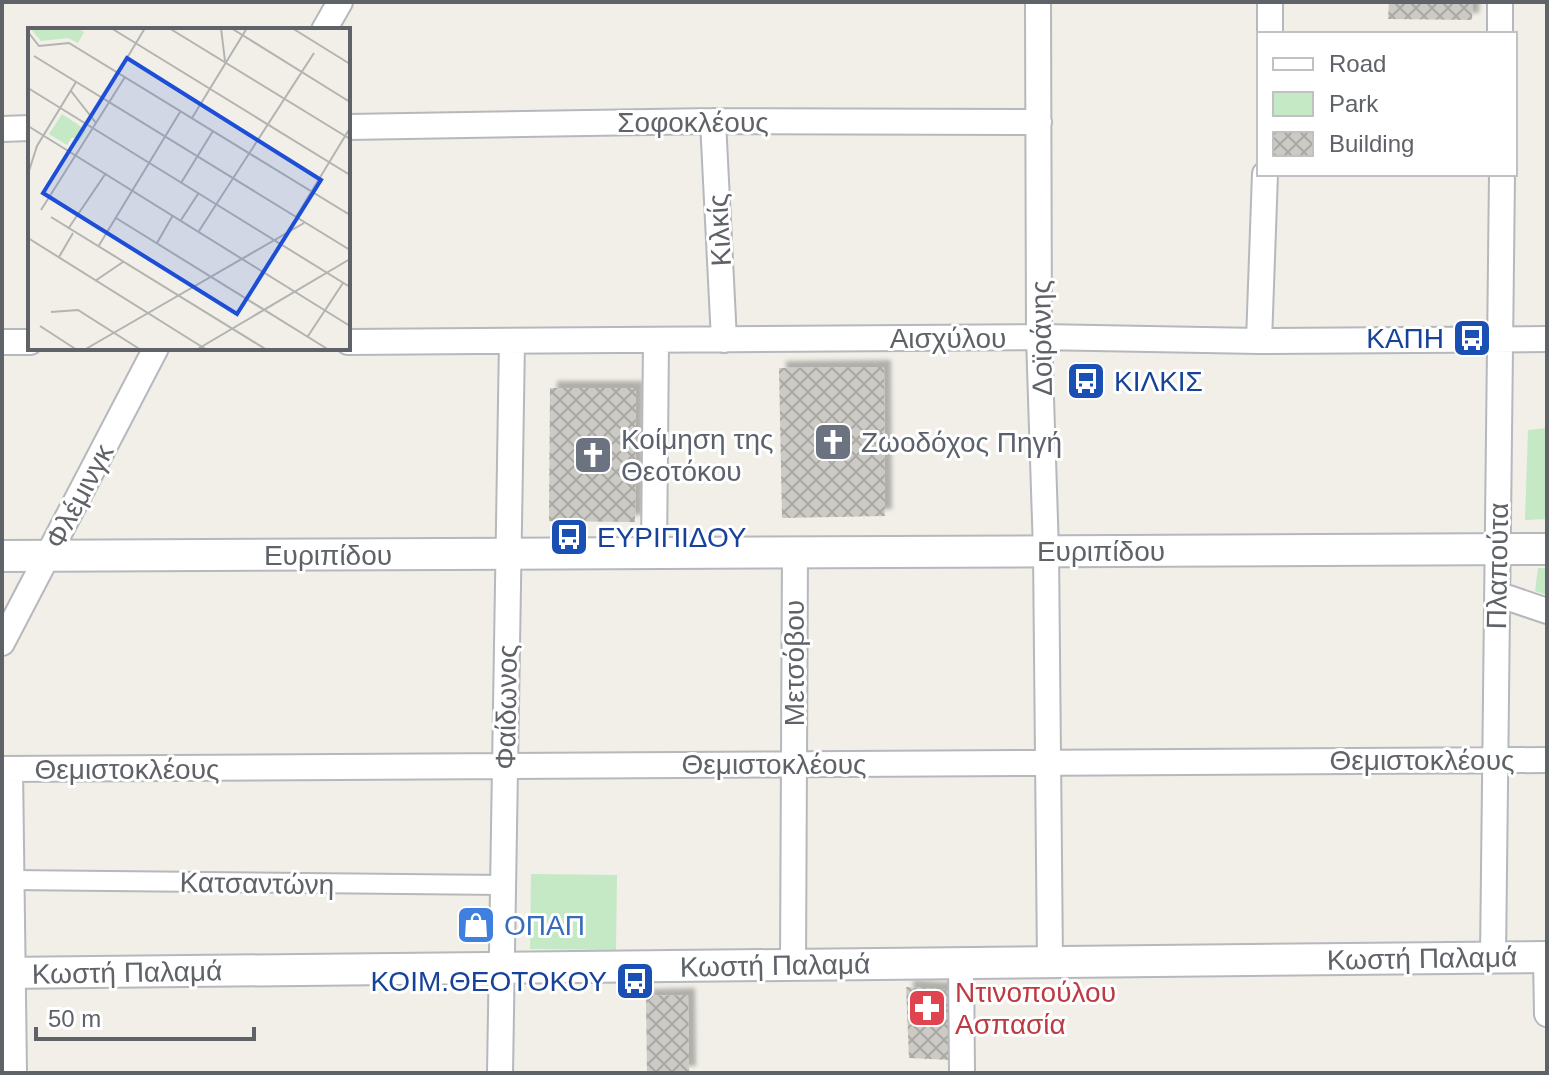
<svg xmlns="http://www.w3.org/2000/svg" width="1549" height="1075" font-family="Arial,sans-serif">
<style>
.park{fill:#c5e8c5}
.building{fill:url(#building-cross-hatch);filter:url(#shadow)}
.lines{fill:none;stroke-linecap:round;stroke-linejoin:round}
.pedestrian-casing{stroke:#b5b8bc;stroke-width:22}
.minor-casing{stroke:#b5b8bc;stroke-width:28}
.tertiary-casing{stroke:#b5b8bc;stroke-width:34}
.pedestrian{stroke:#fff;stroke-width:18}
.minor{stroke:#fff;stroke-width:24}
.tertiary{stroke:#fff;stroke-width:30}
.labels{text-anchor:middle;stroke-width:6;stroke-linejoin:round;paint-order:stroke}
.street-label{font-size:28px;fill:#5f6368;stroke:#fff}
.transit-label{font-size:28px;fill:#164399;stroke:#fff;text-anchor:end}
.worship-label{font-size:28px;fill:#5b616d;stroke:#fff;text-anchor:start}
.shop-label{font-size:28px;fill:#366cbe;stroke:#fff;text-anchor:start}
.health-label{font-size:28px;fill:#be3a42;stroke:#fff;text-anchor:start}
.inset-road{fill:none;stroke:#b3b3b1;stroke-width:2}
.view{fill:#1d4ed8;fill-opacity:0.15;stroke:#1d4ed8;stroke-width:4}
.inset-edge{fill:none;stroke:#5f6368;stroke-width:4}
</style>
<defs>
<pattern id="building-cross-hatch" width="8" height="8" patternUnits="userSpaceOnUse" patternTransform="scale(2)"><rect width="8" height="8" fill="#cccac5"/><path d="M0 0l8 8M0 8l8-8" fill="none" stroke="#a9a8a4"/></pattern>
<filter id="shadow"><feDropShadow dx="7" dy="-7" stdDeviation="2" flood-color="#0004"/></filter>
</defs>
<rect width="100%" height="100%" fill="#f1efe8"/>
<path class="park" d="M 1547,428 L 1547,519 L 1525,520 L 1528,430 Z
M 1538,568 L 1547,568 L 1547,595 L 1535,591 Z
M 531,874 L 617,875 L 616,950 L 530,949 Z"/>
<path class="building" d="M 1389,2 L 1473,2 L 1472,20 L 1388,19 Z
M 884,367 L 885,516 L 782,518 L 779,368 Z
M 550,388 L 636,388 L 635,522 L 549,521 Z
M 906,987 L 952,990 L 951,1060 L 909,1058 Z
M 688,995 L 689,1073 L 647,1073 L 646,996 Z"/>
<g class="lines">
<defs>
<path id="pedestrian" d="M 11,880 L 503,885"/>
<path id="minor" d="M 1038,2 L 1039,337 L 1046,551 L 1050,962
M 1500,2 L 1500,34
M 324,30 L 340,2
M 1270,34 L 1270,2
M 713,121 L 724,340
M 348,127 L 713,121 L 1039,122
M 2,129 L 30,128
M 1259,341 L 1265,174
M 2,342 L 30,342
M 348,342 L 1039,337 L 1259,341 L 1547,339
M 654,553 L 656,340
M 1497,594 L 1547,611
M 2,643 L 156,348
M 2,769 L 1547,760
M 10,769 L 14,1073
M 1546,957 L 1547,1014
M 1493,958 L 1502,174
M 961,963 L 962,1073
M 793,965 L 795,552
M 500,1073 L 512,341"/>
<path id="tertiary" d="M 2,556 L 1547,549
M 2,973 L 1547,957"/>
</defs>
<use href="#pedestrian" class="pedestrian-casing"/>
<use href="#minor" class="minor-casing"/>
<use href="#tertiary" class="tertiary-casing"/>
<use href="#pedestrian" class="pedestrian"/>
<use href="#minor" class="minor"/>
<use href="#tertiary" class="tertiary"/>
</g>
<defs>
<symbol id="bus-square" viewBox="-11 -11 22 22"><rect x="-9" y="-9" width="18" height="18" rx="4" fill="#1a4fb4" stroke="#fff"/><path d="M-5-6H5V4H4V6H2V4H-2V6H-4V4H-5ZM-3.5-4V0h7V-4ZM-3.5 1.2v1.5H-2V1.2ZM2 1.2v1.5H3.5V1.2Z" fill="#fff"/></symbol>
<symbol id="church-square" viewBox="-11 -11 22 22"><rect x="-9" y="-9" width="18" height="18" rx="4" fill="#6b7280" stroke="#fff"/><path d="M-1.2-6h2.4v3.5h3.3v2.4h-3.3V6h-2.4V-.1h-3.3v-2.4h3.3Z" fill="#fff"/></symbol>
<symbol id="shop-square" viewBox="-11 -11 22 22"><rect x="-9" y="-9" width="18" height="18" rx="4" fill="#3f7fe0" stroke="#fff"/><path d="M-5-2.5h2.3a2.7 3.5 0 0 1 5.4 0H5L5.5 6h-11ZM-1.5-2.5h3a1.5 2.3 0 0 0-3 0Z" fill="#fff"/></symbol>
<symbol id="pharmacy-square" viewBox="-11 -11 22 22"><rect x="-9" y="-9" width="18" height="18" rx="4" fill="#e0444e" stroke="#fff"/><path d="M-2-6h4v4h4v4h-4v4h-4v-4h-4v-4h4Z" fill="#fff"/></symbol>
</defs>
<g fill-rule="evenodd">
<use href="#bus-square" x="1450" y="316" width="44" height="44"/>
<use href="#bus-square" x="1064" y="359" width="44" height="44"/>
<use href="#church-square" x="811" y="420" width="44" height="44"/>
<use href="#church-square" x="571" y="433" width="44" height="44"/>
<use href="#bus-square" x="547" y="515" width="44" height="44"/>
<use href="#shop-square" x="454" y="903" width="44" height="44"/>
<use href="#bus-square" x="613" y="959" width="44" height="44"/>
<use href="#pharmacy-square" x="905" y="986" width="44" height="44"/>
</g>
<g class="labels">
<g class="street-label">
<text x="693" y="132">Σοφοκλέους</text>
<text transform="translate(719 230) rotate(-93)" y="10">Κιλκίς</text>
<text x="948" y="348">Αισχύλου</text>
<text transform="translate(1041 338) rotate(-91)" y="10">Δοϊράνης</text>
<text transform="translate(79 496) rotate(-62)" y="10">Φλέμινγκ</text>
<text x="1101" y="561">Ευριπίδου</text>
<text x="328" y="565">Ευριπίδου</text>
<text transform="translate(1497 566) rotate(-89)" y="10">Πλαπούτα</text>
<text transform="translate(794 663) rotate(-90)" y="10">Μετσόβου</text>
<text transform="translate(506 707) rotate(-89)" y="10">Φαίδωνος</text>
<text x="1422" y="770">Θεμιστοκλέους</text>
<text x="774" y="774">Θεμιστοκλέους</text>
<text x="127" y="779">Θεμιστοκλέους</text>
<text transform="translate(257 883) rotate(1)" y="10">Κατσαντώνη</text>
<text transform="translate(1422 958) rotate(-1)" y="10">Κωστή Παλαμά</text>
<text transform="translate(775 965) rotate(-1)" y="10">Κωστή Παλαμά</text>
<text transform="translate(127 972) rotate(-1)" y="10">Κωστή Παλαμά</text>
</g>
<g class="transit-label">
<text x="1444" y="348">ΚΑΠΗ</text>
<text x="1114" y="391" text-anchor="start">ΚΙΛΚΙΣ</text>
<text x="597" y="547" text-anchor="start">ΕΥΡΙΠΙΔΟΥ</text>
<text x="607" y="991">ΚΟΙΜ.ΘΕΟΤΟΚΟΥ</text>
</g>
<g class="worship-label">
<text x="621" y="449">Κοίμηση της<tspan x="621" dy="32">Θεοτόκου</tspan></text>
<text x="861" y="452">Ζωοδόχος Πηγή</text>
</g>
<g class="shop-label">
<text x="504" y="935">ΟΠΑΠ</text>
</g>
<g class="health-label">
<text x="955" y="1002">Ντινοπούλου<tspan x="955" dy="32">Ασπασία</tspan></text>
</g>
</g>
<g transform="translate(28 28)">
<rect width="322" height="322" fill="#f1efe8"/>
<path d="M 2,0 L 49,0 L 56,4 L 50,15 L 40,10 L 13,13 ZM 34,86 L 58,102 L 51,113 L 44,109 L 39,117 L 21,106 Z" fill="#c5e8c5"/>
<path class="inset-road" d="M 83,0 L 322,147M 141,0 L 322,111M 193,0 L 197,33M 203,0 L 322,74M 264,0 L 322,36M 0,4 L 11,18 L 41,15 L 322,187M 6,28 L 322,222M 90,45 L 117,0M 0,60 L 322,259M 43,63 L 68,95M 164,90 L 219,0M 0,98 L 322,298M 0,146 L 9,118 L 48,54M 153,155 L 185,103M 13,182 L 97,49M 23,189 L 239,322M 268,189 L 322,100M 88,190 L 301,322M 153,192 L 170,166M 40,201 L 78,145M 171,203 L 286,25M 0,210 L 179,322M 129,215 L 145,187M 70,219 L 152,84M 31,229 L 45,205M 67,253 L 95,234M 23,284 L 50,282 L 113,322M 12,298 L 49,322M 280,308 L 315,255M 56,322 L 276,195M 168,322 L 322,231"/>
<path class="view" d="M 99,30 L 293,152 L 209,286 L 15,165 Z"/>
<rect width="322" height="322" class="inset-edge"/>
</g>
<rect width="1549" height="1075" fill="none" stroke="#5f6368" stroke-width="8"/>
<rect x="1257" y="32" width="260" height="144" fill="#ffffff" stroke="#bfc1c3" stroke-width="2"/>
<rect x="1273" y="58" width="40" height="12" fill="#ffffff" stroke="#bfc1c3" stroke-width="2"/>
<text x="1329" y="72" font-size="24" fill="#5f6368">Road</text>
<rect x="1273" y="92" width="40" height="24" fill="#c5e8c5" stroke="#bfc1c3" stroke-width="2"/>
<text x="1329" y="112" font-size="24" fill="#5f6368">Park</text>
<rect x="1273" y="132" width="40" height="24" fill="url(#building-cross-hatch)" stroke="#bfc1c3" stroke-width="2"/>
<text x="1329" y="152" font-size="24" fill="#5f6368">Building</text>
<path d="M36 1027v12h218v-12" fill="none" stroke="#5f6368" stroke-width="4"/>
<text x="48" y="1027" font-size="24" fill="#5f6368" stroke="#ffffff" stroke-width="6" paint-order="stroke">50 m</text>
</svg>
